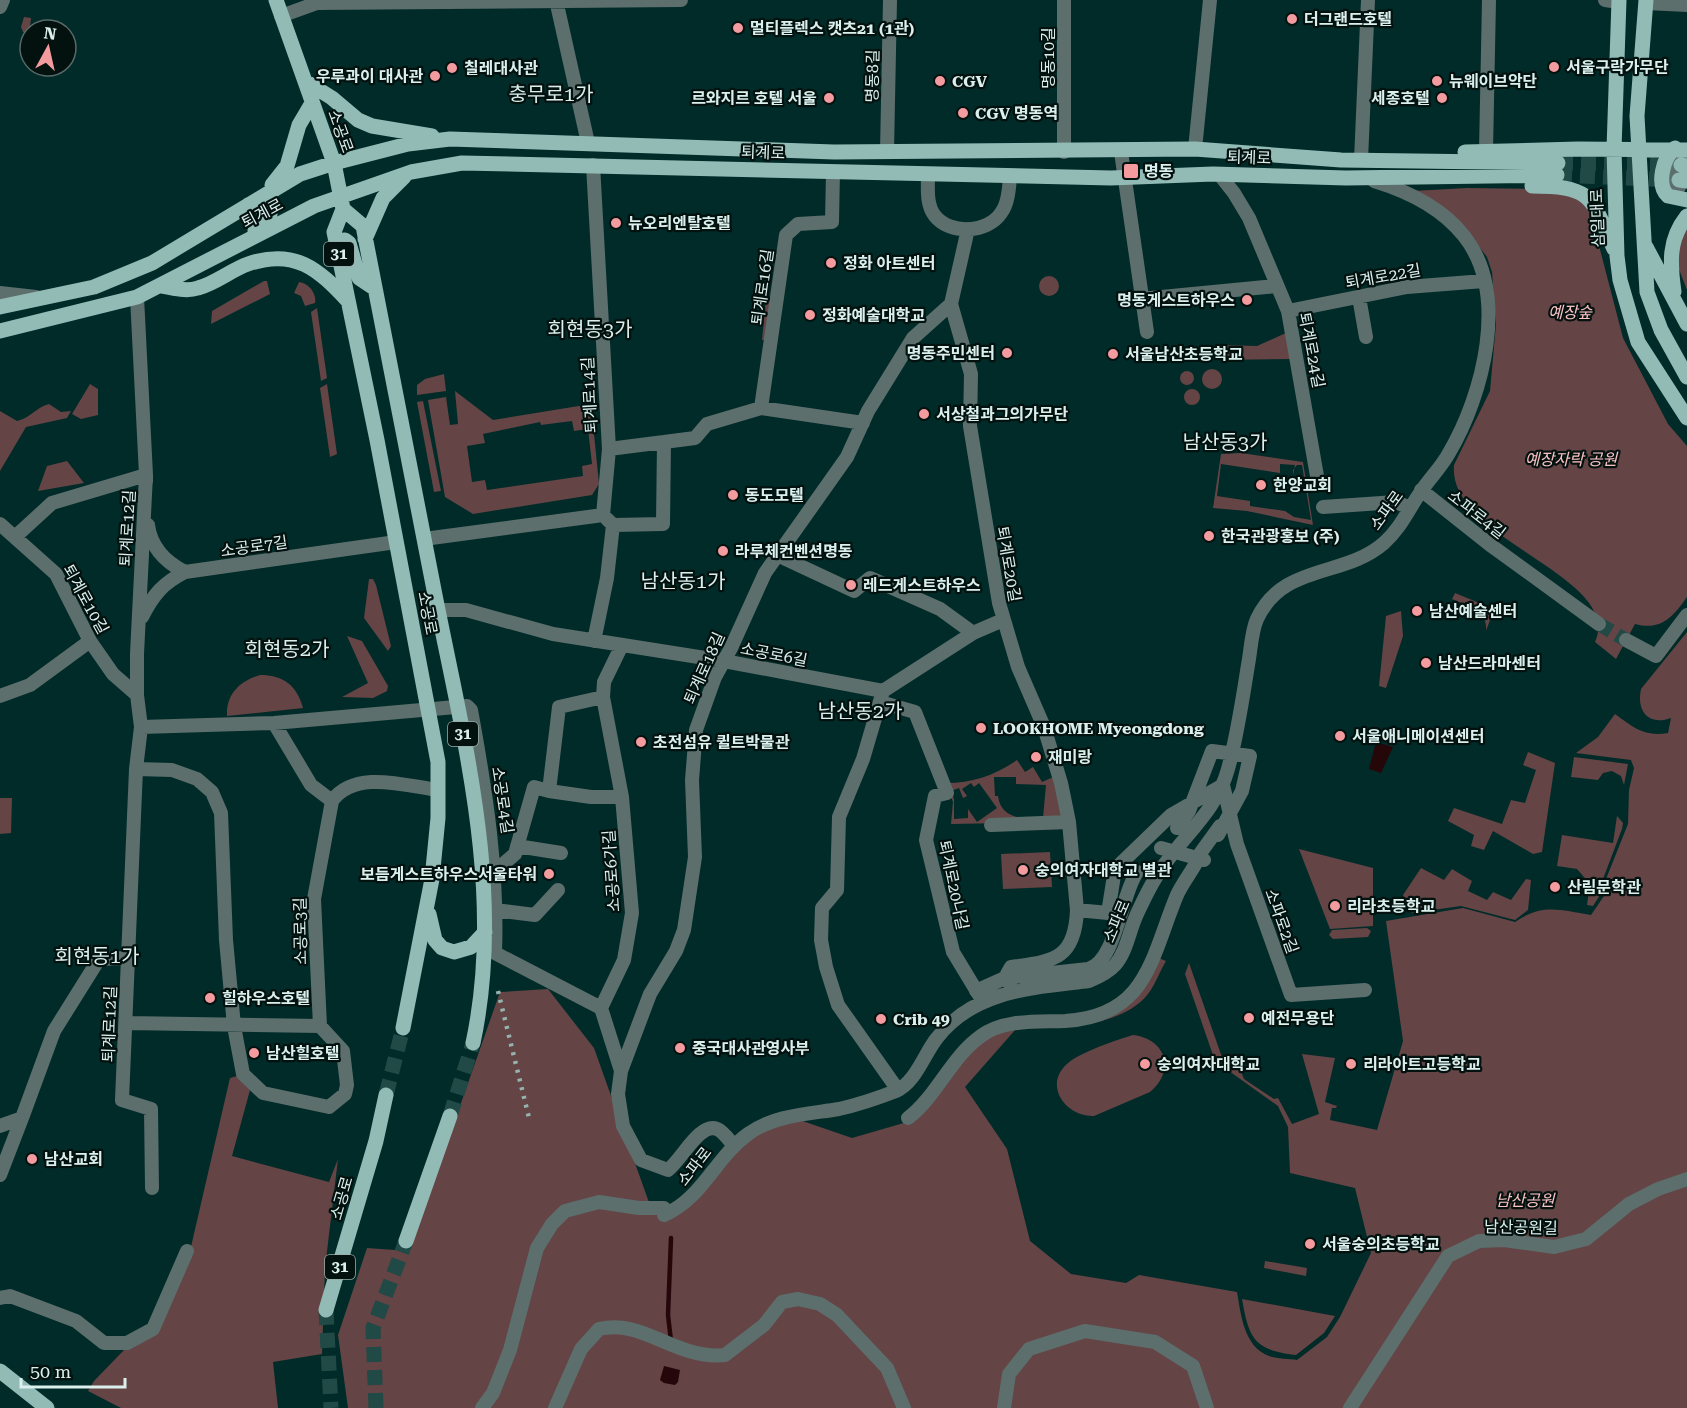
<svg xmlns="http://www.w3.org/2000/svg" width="1687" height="1408" font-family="'Roboto Serif','Noto Sans KR',serif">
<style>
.green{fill:#644445;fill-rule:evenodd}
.water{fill:#25070a}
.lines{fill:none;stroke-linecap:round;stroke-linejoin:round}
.stream{stroke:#25070a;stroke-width:4.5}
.minor-tunnel{stroke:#214946;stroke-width:14;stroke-dasharray:14 7;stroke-linecap:butt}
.major-tunnel{stroke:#214946;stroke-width:15;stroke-dasharray:15 8;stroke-linecap:butt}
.minor{stroke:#5c6f6d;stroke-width:14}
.major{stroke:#92bbb6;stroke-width:15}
.rail{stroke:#97b3b0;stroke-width:4.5;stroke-dasharray:3 6;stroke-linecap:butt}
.poi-dot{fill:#f49b9f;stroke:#03110f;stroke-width:2}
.labels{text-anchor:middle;stroke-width:4.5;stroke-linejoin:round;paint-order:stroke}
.shield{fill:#03110f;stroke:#9aadaa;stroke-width:1.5}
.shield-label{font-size:15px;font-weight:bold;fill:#dbf0ed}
.poi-label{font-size:16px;font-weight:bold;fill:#dbf0ed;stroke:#03110f;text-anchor:start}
.street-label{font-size:16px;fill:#dbf0ed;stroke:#03110f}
.park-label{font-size:16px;font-style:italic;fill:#fac1c3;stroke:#03110f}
.quarter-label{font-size:20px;fill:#dbf0ed;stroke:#03110f}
</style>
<rect width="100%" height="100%" fill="#002b28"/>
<path class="green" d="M 24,17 L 31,18 L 30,26 L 42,30 L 30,30 L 30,34 L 23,32 L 21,27 Z
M 1467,188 L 1561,189 L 1570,190 L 1590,211 L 1623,338 L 1668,424 L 1687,446 L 1687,597 C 1673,617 1661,631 1635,624 L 1616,659 L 1595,642 C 1624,576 1447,540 1454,465 L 1490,391 L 1496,324 L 1492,272 L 1487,257 L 1463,226 L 1412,191 Z
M 1687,220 L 1687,290 L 1675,259 Z
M1039 286a10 10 0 1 1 20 0a10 10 0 1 1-20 0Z
M 264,281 L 267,281 L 270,294 L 211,324 L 212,311 Z
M 299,282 C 309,283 317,294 315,303 L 305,306 L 301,296 L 294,293 Z
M 766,300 L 771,300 L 767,340 L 762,340 Z
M 317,308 L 327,378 L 321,381 L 311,312 Z
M 1288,332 L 1291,359 L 1218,360 L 1219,345 L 1257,346 Z
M1202 379a10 10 0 1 1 20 0a10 10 0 1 1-20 0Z
M1180 378a7 7 0 1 1 14 0a7 7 0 1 1-14 0Z
M 444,374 L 446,391 L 417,395 L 417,385 L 425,379 Z
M 90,384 L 98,389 L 98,415 L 81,419 L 72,414 Z
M 327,384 L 337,454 L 330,457 L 320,388 Z
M1184 397a8 8 0 1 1 16 0a8 8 0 1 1-16 0Z
M 455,391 L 493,420 L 591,404 L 599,484 L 592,495 L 473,514 L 445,497 L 428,400 L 446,397 L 450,425 L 458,424 ZM 572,421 L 574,431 L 588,429 L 592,464 L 582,466 L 583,476 L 487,490 L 485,480 L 472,482 L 467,446 L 485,443 L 483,434 L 540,422 L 541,425 Z
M 423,401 L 441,491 L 434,492 L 417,402 Z
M 49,404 L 61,412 L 71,411 L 67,418 L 26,427 L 0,471 L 0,411 L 17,421 C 31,418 36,407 49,404 Z
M 1241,453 L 1303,462 L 1313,525 L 1247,511 L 1213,508 L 1221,454 ZM 1221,464 L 1280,473 L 1280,464 L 1295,465 C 1294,471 1293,475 1294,481 L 1288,479 L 1287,481 L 1294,482 L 1293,470 L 1297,465 L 1302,465 L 1311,520 L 1294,517 L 1285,511 L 1287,500 L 1285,511 L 1250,506 L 1250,501 L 1217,496 Z
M 67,461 L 84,483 L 38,491 L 47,466 Z
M 369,579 L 373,579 L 376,585 L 391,646 L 388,651 L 364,618 Z
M 1455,593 L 1494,609 L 1486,631 C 1488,610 1468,606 1452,599 Z
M 1401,611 L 1403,636 L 1386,688 L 1379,686 L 1386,616 Z
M 1687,632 L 1687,1408 L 348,1408 L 338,1335 L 367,1248 L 409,1251 L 500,992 L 548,989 L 594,1048 L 651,1208 L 664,1208 L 665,1215 C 696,1202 707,1174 729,1150 C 745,1133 767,1125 788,1116 L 852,1138 L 914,1120 L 976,1046 L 992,1034 L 1010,1027 L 1076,1022 L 1118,1011 L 1126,1006 L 1146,983 L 1156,957 L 1166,961 C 1160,971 1155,985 1148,994 C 1120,1029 1057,1027 1016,1029 L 965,1087 L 1007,1149 L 1030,1241 L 1071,1274 L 1126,1283 L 1139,1275 L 1237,1292 C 1241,1315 1244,1347 1269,1356 C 1277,1359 1289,1359 1297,1360 L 1327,1337 L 1340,1317 L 1371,1253 L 1355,1188 L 1290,1173 L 1288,1127 L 1278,1106 L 1215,1061 L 1185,974 L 1189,963 L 1224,1063 L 1236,1059 L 1244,1079 L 1274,1099 L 1278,1098 L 1292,1124 L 1319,1114 L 1302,1054 L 1335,1058 L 1325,1102 L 1337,1106 L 1336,1108 L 1332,1108 L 1330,1120 L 1377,1130 L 1403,1041 L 1386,921 L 1463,908 L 1515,922 C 1542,903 1560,910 1591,915 L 1604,896 L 1606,879 L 1628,824 L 1629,790 L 1634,768 L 1631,760 L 1576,753 L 1598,737 L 1615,714 C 1634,728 1645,737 1668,733 L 1671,718 C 1649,726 1636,712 1641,689 Z
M 347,636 L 362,641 L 388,686 L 387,691 L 373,698 L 342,697 L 368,683 Z
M 260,675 C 283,675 297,685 303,708 L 227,716 C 226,694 240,681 260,675 Z
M 1528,752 L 1555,763 L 1542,852 L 1533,854 L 1493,831 L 1484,850 L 1471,846 L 1474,835 L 1448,821 L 1454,808 L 1502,824 L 1511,800 L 1525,803 L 1536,770 L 1523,765 Z
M 1574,757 L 1628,764 L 1624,785 L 1621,776 L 1612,771 L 1603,773 L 1598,780 L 1571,777 Z
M 1017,760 L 1025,772 L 1033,767 L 1042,782 L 1058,775 L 1069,822 L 951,824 L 953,802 L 946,783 C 972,783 996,775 1017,760 ZM 994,777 L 1016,777 L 1016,784 L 1046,785 L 1043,818 C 1025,819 1001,820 998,796 L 995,796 ZM 971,783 L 974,787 L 979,783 L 997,808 L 977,822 L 968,809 L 968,818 L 954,819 L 954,799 L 951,791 L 959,788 L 963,798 L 967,796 L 962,789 Z
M 0,798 L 12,798 L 11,833 L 0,834 Z
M 1617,816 L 1623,823 L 1622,829 L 1603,879 L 1600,895 L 1593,906 L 1587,905 L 1590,884 L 1577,869 L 1557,866 L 1562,835 L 1613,843 Z
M 1299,849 L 1373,868 L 1373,926 L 1330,929 Z
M 1050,852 L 1052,887 L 1003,889 L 1001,854 Z
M 1421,868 L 1444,880 L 1452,869 L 1472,881 L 1468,891 L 1487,900 L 1493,892 L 1511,900 L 1526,879 L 1531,880 L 1528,910 L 1515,920 L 1461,906 L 1412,913 L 1403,895 Z
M 1367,928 L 1371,931 L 1368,937 L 1333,939 L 1329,935 L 1332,930 Z
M 1133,1035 C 1166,1039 1176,1070 1150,1092 L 1094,1116 C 1066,1117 1042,1085 1068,1063 C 1081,1052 1116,1040 1133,1035 Z
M 237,1076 L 250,1090 L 232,1156 L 329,1182 L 338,1159 L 325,1268 L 322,1354 L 273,1362 L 278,1408 L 121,1408 L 88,1391 L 94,1381 L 124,1350 L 154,1335 L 190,1251 L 230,1078 Z
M 1265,1261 L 1307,1268 L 1306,1276 L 1264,1268 Z
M 1242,1299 L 1335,1316 L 1324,1333 L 1296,1355 C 1254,1350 1249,1339 1242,1299 Z"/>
<path class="water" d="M 1376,742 L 1393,747 L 1381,773 L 1369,769 Z
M 664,1366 L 680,1370 L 678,1382 L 675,1385 L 664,1383 L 660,1380 Z"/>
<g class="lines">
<path class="stream" d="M 671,1238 L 668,1315 L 671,1341"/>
<path class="minor-tunnel" d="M 1599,624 L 1626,640"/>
<path class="major-tunnel" d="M 1558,163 L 1675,165
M 1557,175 L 1674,180
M 386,1095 L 403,1028
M 450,1116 L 473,1043
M 326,1310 L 331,1408
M 376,1408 L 373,1328 L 406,1241"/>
<path class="minor" d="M 556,0 L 588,143
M 1605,0 L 1619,2
M 1646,3 L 1687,5
M 0,7 L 3,0
M 281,16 L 317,3 L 681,0
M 1195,149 L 1210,0
M 1486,151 L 1489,0
M 887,152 L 890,0
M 1064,152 L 1064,0
M 1121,152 L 1147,332
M 1361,160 L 1368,0
M 593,165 L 609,449 L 603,515
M 1219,174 L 1234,193 L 1249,218 L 1288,311 L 1317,476
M 928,175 C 928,188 926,205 935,216 C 950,235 988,233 1001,213 C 1008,204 1009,189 1010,177
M 1669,183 L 1672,186 L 1679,187 L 1674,185 L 1675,162 L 1682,154 L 1678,160 C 1675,159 1672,159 1670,162 L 1669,183
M 0,293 L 36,297
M 137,297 L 146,475 L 137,654 L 137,695 L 141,727 L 136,769 L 122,1100 L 151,1109 L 152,1188
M 1359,297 L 1366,337
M 1141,299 L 1276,286
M 951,304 L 971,374 L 970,426 L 999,603 L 1018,667 L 1044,727 L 1061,783 L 1069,822 L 1077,910 L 1108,913 L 1115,869 L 1171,815 L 1223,785 L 1237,844 L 1291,995 L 1365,990
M 1288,311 L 1407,287 L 1484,281
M 761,408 L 863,423
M 609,449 L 664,442
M 1421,490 L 1489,544 L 1599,624
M 1323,507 L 1396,502 L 1410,508
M 0,524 L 56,574 L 90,641 L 113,674 L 137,695
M 148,525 C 151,548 165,562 185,572
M 613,525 L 663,524 L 664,442 L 695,438 L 707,424 L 761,408 L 786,235 L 798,224 L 832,222 L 833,172
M 16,536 L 52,503 L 146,475 L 146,482
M 424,539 L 603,515
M 777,555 L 854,591 L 870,578 L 940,609 L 973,633
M 438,610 L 466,610 L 553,634 L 724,661 L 883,691
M 142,617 C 153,595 163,583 185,572 L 396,542
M 1626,640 L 1656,656 L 1687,615
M 594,641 L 607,578 L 613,525 L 607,519
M 0,696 L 30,685 L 90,641
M 880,702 L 915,712 L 947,793 L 935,796 L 926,840 L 953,952 L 982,1000
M 141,727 L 274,723 L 467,706 L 471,710 C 486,792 498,869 495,953 L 601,1008
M 136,769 L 172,770 L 197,779 L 212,792 L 221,813 L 226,940 L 234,1026 L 243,1074 L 263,1093 L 329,1107 L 345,1094 L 347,1085 L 343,1051 L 320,1026
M 549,791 L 591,797 L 622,797
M 332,801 C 355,769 406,786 438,790
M 991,825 L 1069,822
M 1177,828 L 1189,811 L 1212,751 L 1250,756 L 1242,791 L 1218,835
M 517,846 L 561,853
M 1161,848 L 1204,860
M 1199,855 L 1220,826
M 495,871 L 515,854 L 534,787 L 549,791 L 559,707 L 603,697
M 495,910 L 535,915 L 558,890
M 1010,985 L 1007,974 L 1011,967 C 1053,961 1075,960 1077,910
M 976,991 L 1005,978 L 1088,969 C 1116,962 1121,895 1137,872
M 126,1023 L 320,1026 L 314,899 L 332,801 L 311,785 L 274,723
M 621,1071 L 601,1008 L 624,960 L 632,913 L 622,797 L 603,697 L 604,682 L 622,645
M 898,1090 L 838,1005 L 826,967 L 821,940 L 822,908 L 837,890 L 839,817 L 863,759 L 883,691 L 973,633 L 1003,620
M 908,1118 C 937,1096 951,1057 981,1036 C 1004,1019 1038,1022 1065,1021 C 1148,1016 1151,957 1177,895 C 1182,884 1190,874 1196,863
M 0,1126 L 22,1118 L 54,1031 L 99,959 L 127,958
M 734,1146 C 729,1140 723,1131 717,1129 C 700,1122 682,1159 668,1170 L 641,1160 L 623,1126 L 618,1094 L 621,1071 L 650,994 L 676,951 L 684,930 L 695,857 L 692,780 L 696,730 L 715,677 L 731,648 L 765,573 L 847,457 L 868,411 L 913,338 L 951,304 L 968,229
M 0,1175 L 22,1118
M 0,1298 L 10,1296 L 76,1321 L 104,1343 L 127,1343 L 153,1329 L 187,1251
M 482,1408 L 493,1393 L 510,1350 L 537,1248 L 552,1224 L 565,1211 L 599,1202 L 639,1208 L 664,1208 L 664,1215 C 702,1199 715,1158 748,1134 C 774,1115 809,1114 839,1109 C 857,1105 878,1098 896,1091 C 916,1082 924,1054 937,1038 C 974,990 1033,988 1089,981 C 1099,977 1108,973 1115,965 C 1127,951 1129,931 1137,914 C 1143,901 1150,886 1158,874 C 1181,837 1216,813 1228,769 C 1238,733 1243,695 1249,659 C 1251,646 1252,630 1257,619 C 1283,563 1344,578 1384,543 C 1401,528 1409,508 1422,490 C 1431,477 1442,466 1449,453 C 1483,395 1510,294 1464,236 C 1442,208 1407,191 1374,181
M 555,1408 L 581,1349 L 599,1329 C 643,1318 675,1360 725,1355 L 764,1325 L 782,1302 L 798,1299 L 820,1304 L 837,1315 L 887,1368 L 904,1408
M 1004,1408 L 1009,1374 L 1029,1349 L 1085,1331 L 1155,1342 L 1193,1366 L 1207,1408
M 1350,1408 L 1448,1256 L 1479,1241 L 1504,1240 L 1554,1247 L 1586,1239 L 1629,1204 L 1658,1189 L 1687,1179"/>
<path class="major" d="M 276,0 L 334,163 L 343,209 L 334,232 L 377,440 L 438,762 L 438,818 L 432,879 L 403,1028
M 1619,0 L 1614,149 L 1617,256 L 1620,280 L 1638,342 L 1687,418
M 1646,0 L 1637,116 L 1647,292 L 1661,330 L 1687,377
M 305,81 L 332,98 L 358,120 L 372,126 L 432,136
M 1675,148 C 1663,157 1656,185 1668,196 L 1687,200
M 1465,152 L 1578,149 L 1687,150
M 1681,165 L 1687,166
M 1679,180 L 1687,181
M 272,185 L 287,166 L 299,125 L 312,103
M 1532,186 C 1593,186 1591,197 1614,249
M 248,205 L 268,208 L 270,214 L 268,224 L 255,231
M 343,209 L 363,226 C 387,349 411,472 435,595 C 464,741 505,894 473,1043
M 365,239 L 383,198 L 404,177
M 336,241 L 345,240 L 349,243 L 359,278 L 374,288
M 1646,247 L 1687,324
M 162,286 C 174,288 186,292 198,288 C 216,283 231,270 248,264 C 295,248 318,269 348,301
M 1674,292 C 1670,263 1668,240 1687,216
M 0,307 L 94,287 L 152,263 L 300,174 L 334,163 L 408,144 L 450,139 L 834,152 L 1195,149 L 1341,160 L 1558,163
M 0,331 L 137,297 L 314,206 L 411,172 L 462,163 L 1111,178 L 1213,174 L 1346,178 L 1557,175
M 429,914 L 435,940 L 442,948 L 454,952 L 471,947 L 485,932
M 406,1241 L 450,1116
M 326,1310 L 376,1141 L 386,1095
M 0,1371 L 47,1408"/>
<path class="rail" d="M 498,991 L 530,1122"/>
</g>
<g class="poi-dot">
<circle cx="1292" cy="19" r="6"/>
<circle cx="738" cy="28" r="6"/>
<circle cx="1554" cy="67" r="6"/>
<circle cx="452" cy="68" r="6"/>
<circle cx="435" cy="76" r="6"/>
<circle cx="940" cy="81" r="6"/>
<circle cx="1437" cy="81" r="6"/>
<circle cx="829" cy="98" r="6"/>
<circle cx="1442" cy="98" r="6"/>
<circle cx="963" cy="113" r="6"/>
<rect x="1123" y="163" width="16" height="16" rx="3"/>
<circle cx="616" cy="223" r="6"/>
<circle cx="831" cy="263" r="6"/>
<circle cx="1247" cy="300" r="6"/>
<circle cx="810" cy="315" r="6"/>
<circle cx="1007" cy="353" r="6"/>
<circle cx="1113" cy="354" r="6"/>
<circle cx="924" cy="414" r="6"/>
<circle cx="1261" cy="485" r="6"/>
<circle cx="733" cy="495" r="6"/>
<circle cx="1209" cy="536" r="6"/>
<circle cx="723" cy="551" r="6"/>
<circle cx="851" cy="585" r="6"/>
<circle cx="1417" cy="611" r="6"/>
<circle cx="1426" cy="663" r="6"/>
<circle cx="981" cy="728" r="6"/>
<circle cx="1340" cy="736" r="6"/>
<circle cx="641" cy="742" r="6"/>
<circle cx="1036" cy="757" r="6"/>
<circle cx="1023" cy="870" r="6"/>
<circle cx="549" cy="874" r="6"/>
<circle cx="1555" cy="887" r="6"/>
<circle cx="1335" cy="906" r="6"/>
<circle cx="210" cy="998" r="6"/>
<circle cx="1249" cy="1018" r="6"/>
<circle cx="881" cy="1019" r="6"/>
<circle cx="680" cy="1048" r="6"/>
<circle cx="254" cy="1053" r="6"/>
<circle cx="1145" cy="1064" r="6"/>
<circle cx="1351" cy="1064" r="6"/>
<circle cx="32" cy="1159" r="6"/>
<circle cx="1310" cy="1244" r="6"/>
</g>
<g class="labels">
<g class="shield">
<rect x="324" y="242" width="30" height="24" rx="4.5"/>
<rect x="448" y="722" width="30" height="24" rx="4.5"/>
<rect x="325" y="1255" width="30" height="24" rx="4.5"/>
</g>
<g class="shield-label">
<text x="339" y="259">31</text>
<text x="463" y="739">31</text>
<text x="340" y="1272">31</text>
</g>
<g class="poi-label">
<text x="1304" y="25">더그랜드호텔</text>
<text x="750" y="34">멀티플렉스 캣츠21 (1관)</text>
<text x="1566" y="73">서울구락가무단</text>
<text x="464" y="74">칠레대사관</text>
<text x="423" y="82" text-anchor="end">우루과이 대사관</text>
<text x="952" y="87">CGV</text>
<text x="1449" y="87">뉴웨이브악단</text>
<text x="817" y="104" text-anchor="end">르와지르 호텔 서울</text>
<text x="1430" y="104" text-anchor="end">세종호텔</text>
<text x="975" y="119">CGV 명동역</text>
<text x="1144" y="177">명동</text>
<text x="628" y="229">뉴오리엔탈호텔</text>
<text x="843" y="269">정화 아트센터</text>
<text x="1235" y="306" text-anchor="end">명동게스트하우스</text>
<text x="822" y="321">정화예술대학교</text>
<text x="995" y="359" text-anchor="end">명동주민센터</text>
<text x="1125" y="360">서울남산초등학교</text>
<text x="936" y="420">서상철과그의가무단</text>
<text x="1273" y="491">한양교회</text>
<text x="745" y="501">동도모텔</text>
<text x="1221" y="542">한국관광홍보 (주)</text>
<text x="735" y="557">라루체컨벤션명동</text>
<text x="863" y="591">레드게스트하우스</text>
<text x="1429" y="617">남산예술센터</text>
<text x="1438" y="669">남산드라마센터</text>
<text x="993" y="734">LOOKHOME Myeongdong</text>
<text x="1352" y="742">서울애니메이션센터</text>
<text x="653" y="748">초전섬유 퀼트박물관</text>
<text x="1048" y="763">재미랑</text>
<text x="1035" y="876">숭의여자대학교 별관</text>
<text x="537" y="880" text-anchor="end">보듬게스트하우스서울타워</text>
<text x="1567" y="893">산림문학관</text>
<text x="1347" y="912">리라초등학교</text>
<text x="222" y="1004">힐하우스호텔</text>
<text x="1261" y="1024">예전무용단</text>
<text x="893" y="1025">Crib 49</text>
<text x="692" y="1054">중국대사관영사부</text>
<text x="266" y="1059">남산힐호텔</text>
<text x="1157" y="1070">숭의여자대학교</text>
<text x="1363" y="1070">리라아트고등학교</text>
<text x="44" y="1165">남산교회</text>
<text x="1322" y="1250">서울숭의초등학교</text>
</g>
<g class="street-label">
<text transform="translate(1048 58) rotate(-90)" y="6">명동10길</text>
<text transform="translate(872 76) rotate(-89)" y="6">명동8길</text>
<text transform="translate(341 131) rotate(70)" y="6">소공로</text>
<text transform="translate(763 152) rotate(2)" y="6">퇴계로</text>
<text transform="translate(1249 157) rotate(2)" y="6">퇴계로</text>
<text transform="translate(262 213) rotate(-28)" y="6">퇴계로</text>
<text transform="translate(1597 218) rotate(-92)" y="6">삼일대로</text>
<text transform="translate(1383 276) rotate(-10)" y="6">퇴계로22길</text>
<text transform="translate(762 287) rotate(-82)" y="6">퇴계로16길</text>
<text transform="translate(1312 350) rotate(79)" y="6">퇴계로24길</text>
<text transform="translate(589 395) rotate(-93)" y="6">퇴계로14길</text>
<text transform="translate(1386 510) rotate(-54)" y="6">소파로</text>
<text transform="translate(1477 514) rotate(38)" y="6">소파로4길</text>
<text transform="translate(127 528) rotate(-87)" y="6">퇴계로12길</text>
<text transform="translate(254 546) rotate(-8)" y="6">소공로7길</text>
<text transform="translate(1009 564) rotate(80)" y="6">퇴계로20길</text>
<text transform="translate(86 599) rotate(61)" y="6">퇴계로10길</text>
<text transform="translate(428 613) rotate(79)" y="6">소공로</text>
<text transform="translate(774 654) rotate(11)" y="6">소공로6길</text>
<text transform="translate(704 668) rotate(-66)" y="6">퇴계로18길</text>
<text transform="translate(503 800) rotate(81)" y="6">소공로4길</text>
<text transform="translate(611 871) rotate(-94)" y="6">소공로6가길</text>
<text transform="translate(954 885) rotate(78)" y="6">퇴계로20나길</text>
<text transform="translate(1116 921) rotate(-67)" y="6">소파로</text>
<text transform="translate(1282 921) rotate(70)" y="6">소파로2길</text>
<text transform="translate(300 931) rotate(-91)" y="6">소공로3길</text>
<text transform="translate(109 1024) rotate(-88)" y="6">퇴계로12길</text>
<text transform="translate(694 1166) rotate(-52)" y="6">소파로</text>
<text transform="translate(341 1198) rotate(-74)" y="6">소공로</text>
<text transform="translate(1521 1227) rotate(1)" y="6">남산공원길</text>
</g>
<g class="park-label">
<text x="1570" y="318">예장숲</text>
<text x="1571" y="465">예장자락 공원</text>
<text x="1525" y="1206">남산공원</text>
</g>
<g class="quarter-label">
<text x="551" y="101">충무로1가</text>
<text x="590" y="336">회현동3가</text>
<text x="1225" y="449">남산동3가</text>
<text x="683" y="588">남산동1가</text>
<text x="287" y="656">회현동2가</text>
<text x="860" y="718">남산동2가</text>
<text x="97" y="963">회현동1가</text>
</g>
</g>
<g transform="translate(48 48) rotate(8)"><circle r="28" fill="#03110f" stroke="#596a68" stroke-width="1.5"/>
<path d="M0-4.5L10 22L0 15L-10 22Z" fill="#f49b9f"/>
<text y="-9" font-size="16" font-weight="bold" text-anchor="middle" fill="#dbf0ed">N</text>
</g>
<path d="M21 1378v9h104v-9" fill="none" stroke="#dbf0ed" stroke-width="3"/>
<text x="30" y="1378" font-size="18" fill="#dbf0ed" stroke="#03110f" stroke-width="4.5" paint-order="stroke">50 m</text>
</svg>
